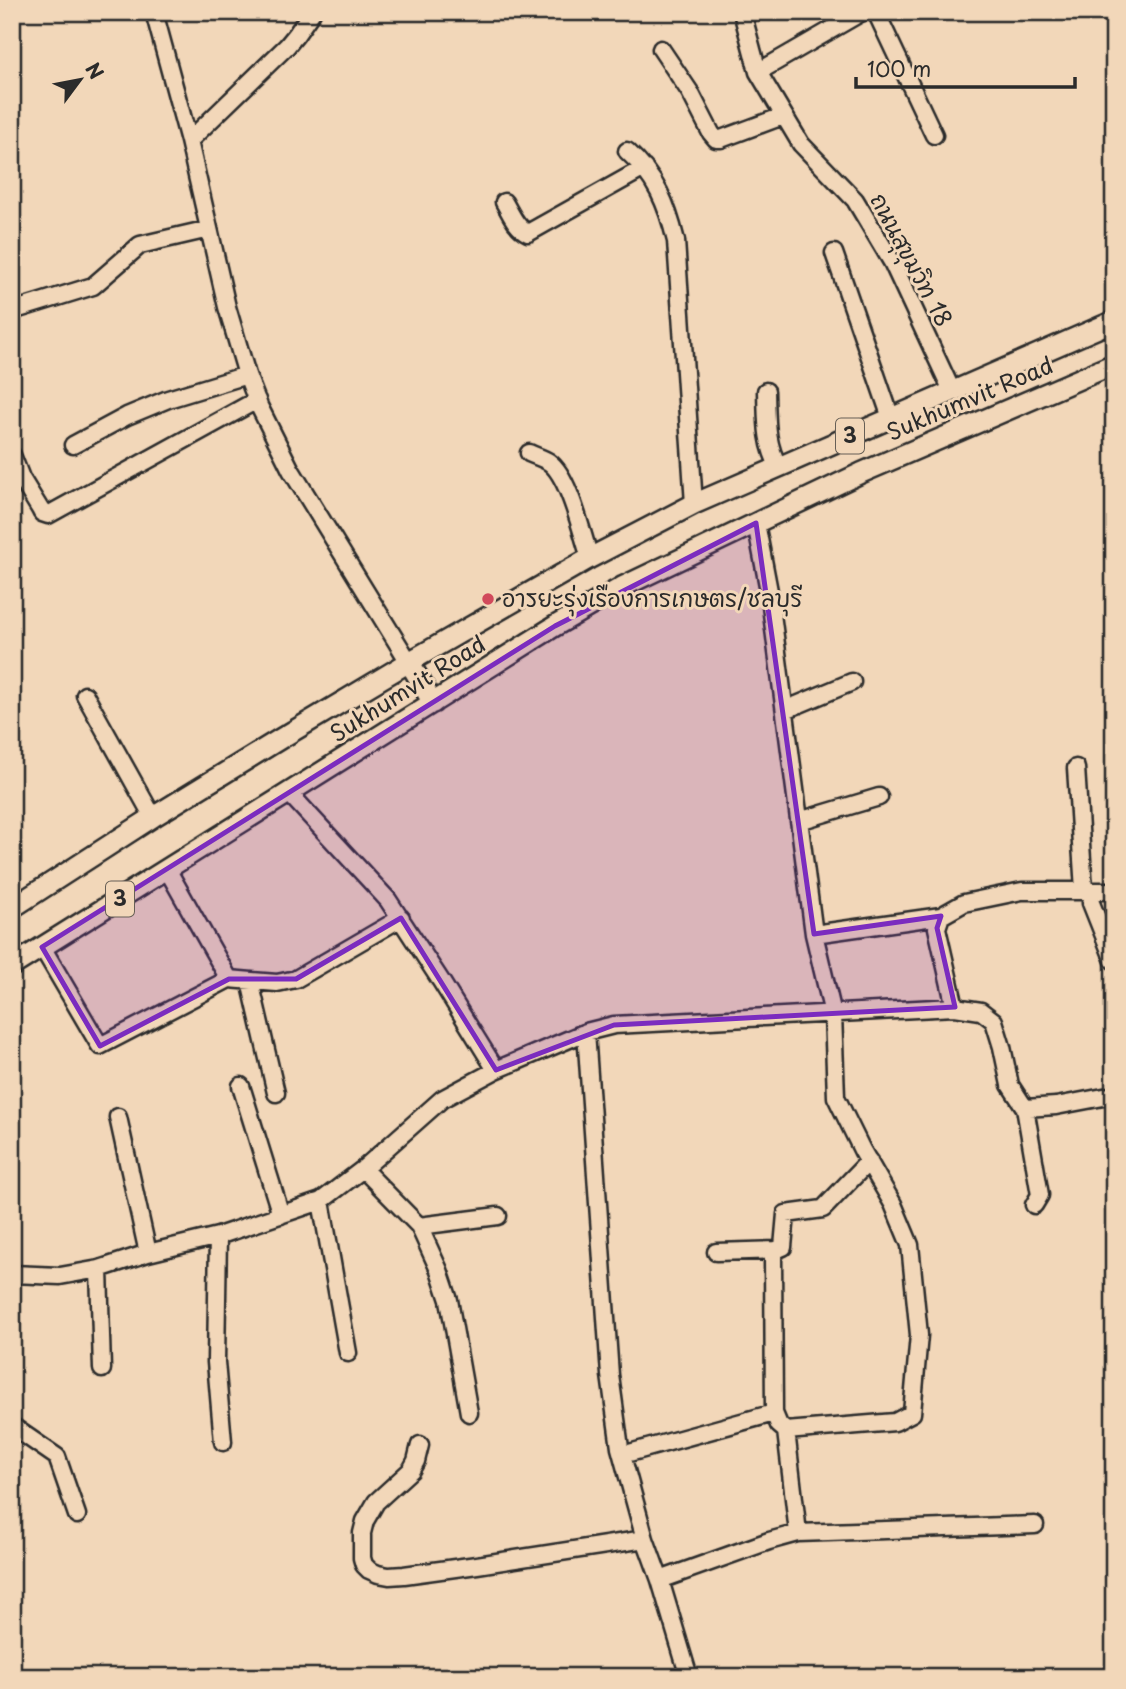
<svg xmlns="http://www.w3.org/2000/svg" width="1126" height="1689" font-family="'Playpen Sans','Playpen Sans Thai',sans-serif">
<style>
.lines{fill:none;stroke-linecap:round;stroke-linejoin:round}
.minor-casing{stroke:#2b2b2b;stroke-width:21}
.major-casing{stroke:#2b2b2b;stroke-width:24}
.minor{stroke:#f2d7b9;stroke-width:16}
.major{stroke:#f2d7b9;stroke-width:19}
.marked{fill:#7b2cbf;fill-opacity:0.2;stroke:#7b2cbf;stroke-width:5;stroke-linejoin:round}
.poi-dot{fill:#d1495b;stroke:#f2d7b9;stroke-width:2.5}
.labels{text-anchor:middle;stroke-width:6;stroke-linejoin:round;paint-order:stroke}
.shield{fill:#f2d7b9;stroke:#675f56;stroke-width:2}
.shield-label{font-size:21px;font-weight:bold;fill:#2b2b2b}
.street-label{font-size:23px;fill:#2b2b2b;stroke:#f2d7b9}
.poi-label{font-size:23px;fill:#2b2b2b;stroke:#f2d7b9;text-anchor:start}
</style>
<rect width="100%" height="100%" fill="#f2d7b9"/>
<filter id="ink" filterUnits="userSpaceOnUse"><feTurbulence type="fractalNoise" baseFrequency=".0143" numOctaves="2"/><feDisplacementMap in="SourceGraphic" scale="14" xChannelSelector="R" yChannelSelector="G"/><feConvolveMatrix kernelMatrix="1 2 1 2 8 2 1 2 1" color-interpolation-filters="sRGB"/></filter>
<g filter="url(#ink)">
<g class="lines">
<defs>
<path id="minor" d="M 154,12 L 189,141 L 227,307 L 247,375 L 259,406 L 291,470 L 409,662
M 742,12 L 758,72 L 801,144 L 855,200 L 892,262 L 952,391
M 876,12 L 934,135
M 661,49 L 690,92 L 711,133 L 716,139 L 721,139 L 783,116
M 758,72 L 862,12
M 189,141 L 287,46 L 296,35 L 312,12
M 627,151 C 656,177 667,204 676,241 L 694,504
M 504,202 C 510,212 516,228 528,233 L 644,168
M 834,253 L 891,418
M 12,311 L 93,286 L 140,245 L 209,229
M 766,391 C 767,418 765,443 779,467
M 73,445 L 127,416 L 168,399 L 247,375
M 529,453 C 535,456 543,458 549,462 C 569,476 582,534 590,558
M 12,455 L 21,478 L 40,509 L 42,513 L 48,515 L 257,400
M 756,523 L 769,591 L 814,934 L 833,1014 L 836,1097 L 862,1150 L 893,1204 L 910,1245 L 919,1335 L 912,1413 L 895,1422 L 786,1431 L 779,1425 L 774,1413 L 773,1256 L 776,1250 L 783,1247 L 786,1214 L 823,1209 L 869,1161
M 85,695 L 153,817
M 785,710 L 852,682
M 1076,768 L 1084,890
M 289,793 L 388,900 L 441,981 L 496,1070
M 799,821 L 879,797
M 167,869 L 229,979
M 1091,903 L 1114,961
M 814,934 L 941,916
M 42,947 L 100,1046 L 229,979 L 277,983 L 296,979 L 401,918
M 250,981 L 276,1093
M 955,1007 L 937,928 L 941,916 L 964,903 L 1022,891 L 1114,891
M 586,1032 L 610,1375 L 620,1448 L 645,1539 L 660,1580 L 689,1677
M 241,1086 L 281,1215
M 1025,1108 L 1040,1195 L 1034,1205
M 118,1117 L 148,1253
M 363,1169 L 419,1226 L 439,1270 L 449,1300 L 469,1413
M 321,1201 L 348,1353
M 419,1226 L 498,1216
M 218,1236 L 216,1362 L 223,1442
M 716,1252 L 776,1250
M 99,1269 L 102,1369
M 12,1274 L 60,1276 L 99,1269 L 148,1253 L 218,1236 L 321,1201 L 363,1169 L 442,1099 L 496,1070 L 586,1032 L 614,1025 L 955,1007 L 981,1011 L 994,1021 L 1002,1047 L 1010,1085 L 1025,1108 L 1056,1106 L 1114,1095
M 12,1426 L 57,1457 L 77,1515
M 786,1431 L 798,1533
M 420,1445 L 416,1461 L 411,1470 L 376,1502 L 365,1521 L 362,1533 L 362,1558 L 364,1565 L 369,1570 L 378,1574 L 389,1576 L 404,1575 L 477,1565 L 645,1539
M 622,1455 L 774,1413
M 660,1580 L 769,1541 L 798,1533 L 1035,1525"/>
<path id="major" d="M 409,662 L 433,703
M 12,908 L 153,817 L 280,739 L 409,662 L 590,558 L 694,504 L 1114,321
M 12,966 L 555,626 L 624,586 L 756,523 L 861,473 L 1114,364"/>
</defs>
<use href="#minor" class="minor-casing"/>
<use href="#major" class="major-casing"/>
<use href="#minor" class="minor"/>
<use href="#major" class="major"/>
</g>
</g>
<path class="marked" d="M 756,523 L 814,934 L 941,916 L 937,928 L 955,1007 L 614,1025 L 496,1070 L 401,918 L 296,979 L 229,979 L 100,1046 L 42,947 L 555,626 Z"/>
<circle class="poi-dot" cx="488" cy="599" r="7"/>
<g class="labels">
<g class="shield">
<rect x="836" y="418.5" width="28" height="35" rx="5"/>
<rect x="106" y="881.5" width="28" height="35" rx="5"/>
</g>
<g class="shield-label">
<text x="850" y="443">3</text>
<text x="120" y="906">3</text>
</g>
<g class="street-label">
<text transform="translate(911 260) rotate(62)" y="8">ถนนสุขุมวิท 18</text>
<text transform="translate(970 399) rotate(-23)" y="8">Sukhumvit Road</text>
<text transform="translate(408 689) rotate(-32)" y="8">Sukhumvit Road</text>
</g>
<g class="poi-label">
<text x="502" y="607">อารยะรุ่งเรืองการเกษตร/ชลบุรี</text>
</g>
</g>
<rect width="1126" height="1689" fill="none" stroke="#f2d7b9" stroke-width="42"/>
<rect x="21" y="21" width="1084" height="1647" fill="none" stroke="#2b2b2b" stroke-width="2.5" filter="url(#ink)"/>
<g transform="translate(80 80) rotate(58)" stroke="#f2d7b9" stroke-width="5" paint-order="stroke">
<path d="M0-5L12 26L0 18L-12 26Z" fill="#2b2b2b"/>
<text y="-10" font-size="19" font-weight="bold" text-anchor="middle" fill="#2b2b2b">N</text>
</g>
<path d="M856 77v10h219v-10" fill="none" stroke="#2b2b2b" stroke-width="3.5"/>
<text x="867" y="77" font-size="21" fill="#2b2b2b" stroke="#f2d7b9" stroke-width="5" paint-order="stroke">100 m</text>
</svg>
